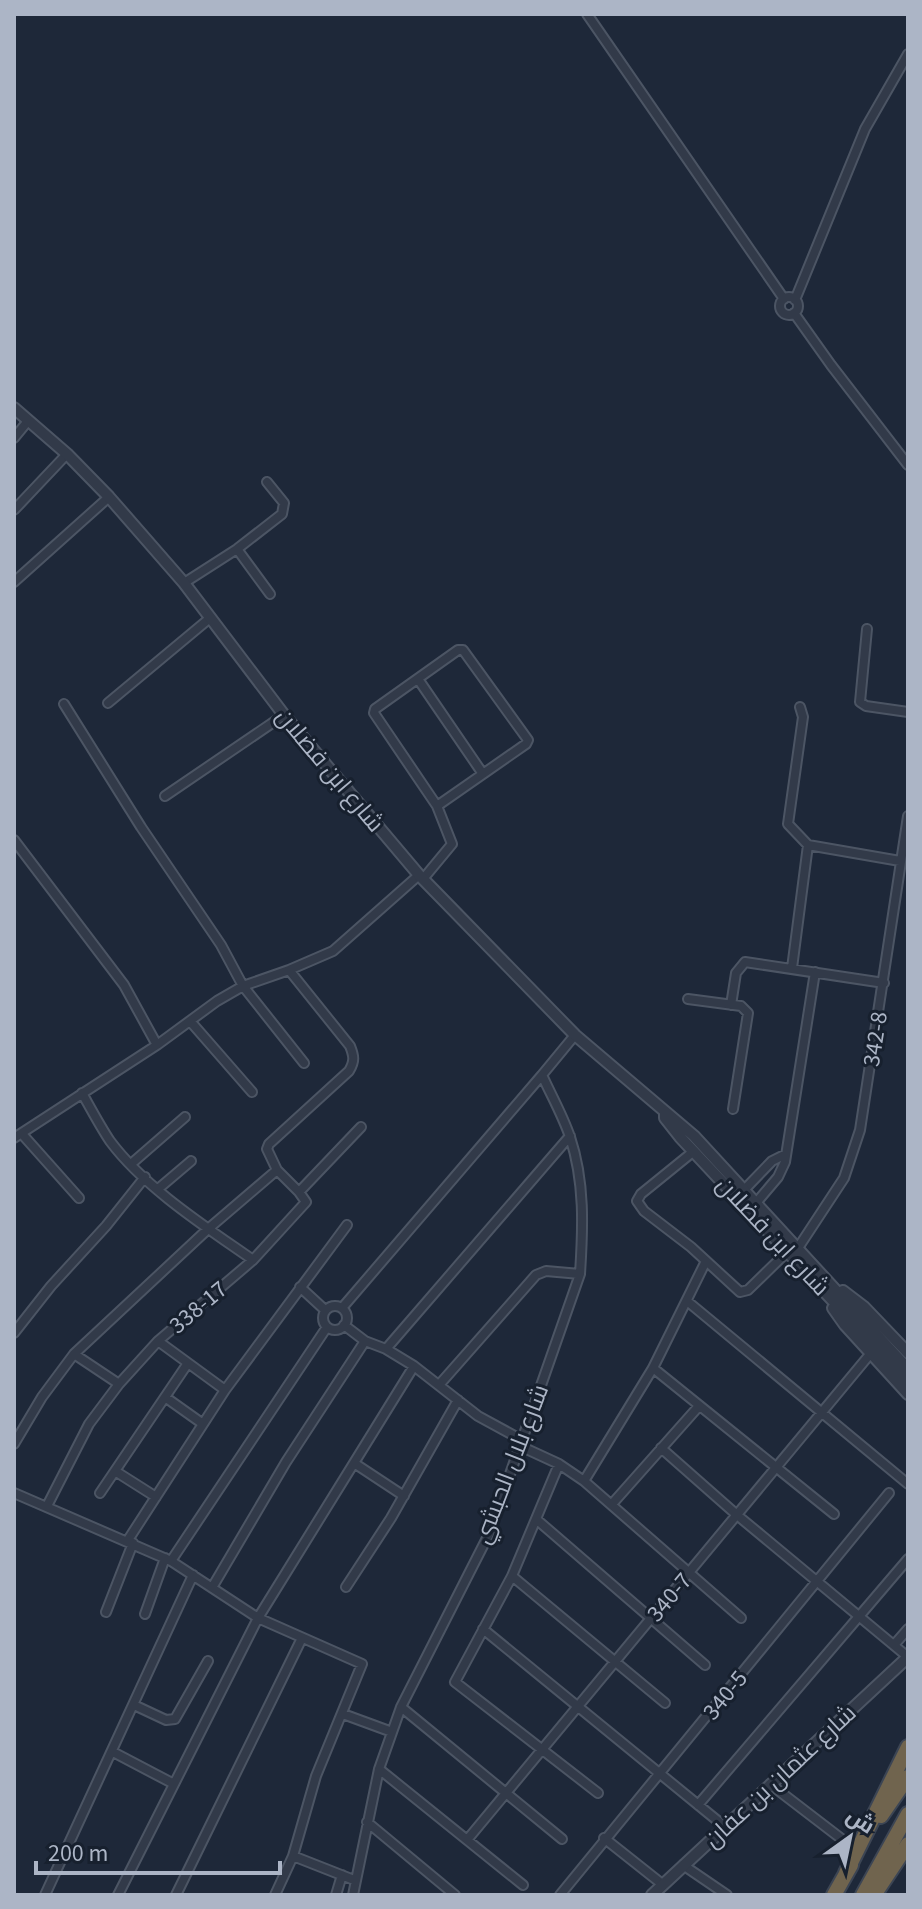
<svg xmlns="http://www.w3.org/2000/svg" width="922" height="1909" font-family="'Source Sans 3',Cairo,sans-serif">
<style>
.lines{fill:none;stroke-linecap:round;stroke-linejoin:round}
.minor-casing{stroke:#4c5564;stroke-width:12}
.tertiary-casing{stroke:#4c5564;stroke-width:14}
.motorway-casing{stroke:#3c4554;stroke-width:18}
.minor{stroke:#323a49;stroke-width:8}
.tertiary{stroke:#323a49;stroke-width:10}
.motorway{stroke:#70644e;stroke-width:14}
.labels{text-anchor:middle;stroke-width:6;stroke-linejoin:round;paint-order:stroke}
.street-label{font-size:24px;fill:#acb5c6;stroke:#17202e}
</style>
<rect width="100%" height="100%" fill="#1e2839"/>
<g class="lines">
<defs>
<path id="minor" d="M 587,14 L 784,299
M780 306a9 9 0 1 1 18 0a9 9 0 1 1-18 0Z
M 795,300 L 865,129 L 908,54
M 794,313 L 831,365 L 908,465
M 14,438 L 28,421
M 14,510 L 67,454
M 237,549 L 270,594
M 14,582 L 109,497
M 184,583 L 237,549 L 282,514 L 284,503 L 267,482
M 867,629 L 860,702 L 866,706 L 908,712
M 418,679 L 483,774
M 108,703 L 210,618
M 64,704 L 141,827 L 221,945 L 243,986 L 304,1063
M 800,707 L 803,717 L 788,824 L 808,845 L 900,861
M 165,796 L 284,715
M 14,840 L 124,985 L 157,1045
M 423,879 L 452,844 L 437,806 L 374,713 L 375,709 L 458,650 L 463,650 L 528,740 L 526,744 L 437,806
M 792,968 L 808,845
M 289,970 L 350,1046 C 354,1056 355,1061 349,1071 L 269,1144 L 267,1149 L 277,1170 L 299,1192
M 688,999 L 741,1006 L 748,1013 L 733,1109
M 731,1005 L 736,973 L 745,962 L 884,983
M 190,1021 L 252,1092
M 82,1093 C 91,1109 100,1126 110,1141 C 145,1188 206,1227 253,1260
M 22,1134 L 79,1198
M 14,1138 L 157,1045 L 217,1001 L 243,986 L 289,970 L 333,951 L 419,875
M 694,1151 L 641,1194 L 637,1201 L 644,1211 L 691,1247 L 740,1292 L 748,1290 L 787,1252
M 131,1164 L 185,1117
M 158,1189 L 191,1161
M 744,1190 L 772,1161 L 786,1154
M 756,1203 L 778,1177 L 785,1162 L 815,972
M 798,1248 L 844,1178 L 860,1130 L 908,816
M 300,1287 L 325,1310
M 687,1301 L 908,1484
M323 1318a12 12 0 1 1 24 0a12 12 0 1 1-24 0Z
M 342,1308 L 542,1075
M 344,1325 L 365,1341 L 386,1349 L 414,1366 L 478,1416 L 522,1440
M 14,1333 L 51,1286 L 106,1226 L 145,1177
M 158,1341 L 225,1390
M 386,1349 L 570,1136
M 74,1354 L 119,1384
M 653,1368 L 834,1514
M 439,1385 L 536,1275 L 546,1271 L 580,1274
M 165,1397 L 203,1424
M 14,1444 L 42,1397 L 74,1354 L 208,1229 L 277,1170
M 520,1446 L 559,1464 L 584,1481 L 741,1618
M 661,1448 L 737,1515 L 908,1657
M 354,1463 L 404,1496
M 559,1464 L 512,1576 L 455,1682 L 598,1793
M 115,1471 L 156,1497
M 584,1481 L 653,1368 L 706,1261
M 14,1493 L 171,1561 L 258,1618 L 362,1664 L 316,1776 L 293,1856 L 275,1895
M 100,1493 L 188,1363
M 612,1504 L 699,1406
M 47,1506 L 89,1424 L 119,1384 L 158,1341 L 253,1260 L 306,1202 L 299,1192 L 361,1127
M 536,1519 L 705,1665
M 128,1540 L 225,1390 L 347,1225
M 171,1561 L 327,1327
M 512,1576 L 665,1703
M 213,1586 L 286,1462 L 365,1341
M 346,1587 L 391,1518 L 458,1400
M 106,1612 L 133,1543
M 145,1614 L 165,1558
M 483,1629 L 724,1826
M 894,1645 L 908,1629
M 134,1705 L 166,1720 L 175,1719 L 208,1661
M 401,1707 L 562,1839
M 343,1714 L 392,1732
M 113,1752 L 174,1784
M 379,1769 L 523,1885
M 770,1784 L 843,1840
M 698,1805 L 908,1559
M 367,1822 L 455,1895
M 604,1838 L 662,1884
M 467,1840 L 871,1353
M 293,1856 L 354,1880
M 683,1865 L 727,1895
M 45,1895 L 193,1575
M 118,1895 L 258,1618 L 414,1366
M 176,1895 L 302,1638
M 336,1895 L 342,1875
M 353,1895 L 379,1769 L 401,1707 L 489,1534 L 580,1274 C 583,1228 585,1182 570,1137 C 563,1116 551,1095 542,1075 L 575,1035
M 560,1895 L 889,1493"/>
<path id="tertiary" d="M 14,408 L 67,454 L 109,497 L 184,583 L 284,715 L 419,875 L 575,1035 L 694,1136 L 908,1369
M 665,1114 L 665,1118 L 680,1137 L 908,1381
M 843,1291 L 864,1307 L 908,1353
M 833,1308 L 845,1325 L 908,1394
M 652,1895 L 908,1657"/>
<path id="motorway" d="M 881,1816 L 908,1777
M 846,1873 L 908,1747
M 834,1895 L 851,1865
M 863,1895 L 908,1814
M 874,1895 L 908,1844"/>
</defs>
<use href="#minor" class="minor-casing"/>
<use href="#tertiary" class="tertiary-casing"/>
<use href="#motorway" class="motorway-casing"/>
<use href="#minor" class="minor"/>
<use href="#tertiary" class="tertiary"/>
<use href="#motorway" class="motorway"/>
</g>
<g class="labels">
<g class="street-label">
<text transform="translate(330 770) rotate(50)" y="8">شارع ابن فضلان</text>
<text transform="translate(875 1039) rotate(-81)" y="8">342-8</text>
<text transform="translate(773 1236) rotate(47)" y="8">شارع ابن فضلان</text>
<text transform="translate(198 1307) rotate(-40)" y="8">338-17</text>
<text transform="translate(511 1464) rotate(-69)" y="8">شارع بلال الحبشي</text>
<text transform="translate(669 1597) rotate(-50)" y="8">340-7</text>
<text transform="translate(725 1695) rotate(-51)" y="8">340-5</text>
<text transform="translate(780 1776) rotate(-43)" y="8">شارع عثمان بن عفان</text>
</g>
</g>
<rect width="922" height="1909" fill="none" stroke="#acb5c6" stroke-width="32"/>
<g transform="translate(850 1837) rotate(33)" stroke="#17202e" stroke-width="6" paint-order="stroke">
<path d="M0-6L14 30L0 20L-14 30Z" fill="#acb5c6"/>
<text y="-12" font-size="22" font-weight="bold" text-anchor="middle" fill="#acb5c6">ش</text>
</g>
<path d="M36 1861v12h244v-12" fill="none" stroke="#acb5c6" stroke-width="4"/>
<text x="48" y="1861" font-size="24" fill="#acb5c6" stroke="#17202e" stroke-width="6" paint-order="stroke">200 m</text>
</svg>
